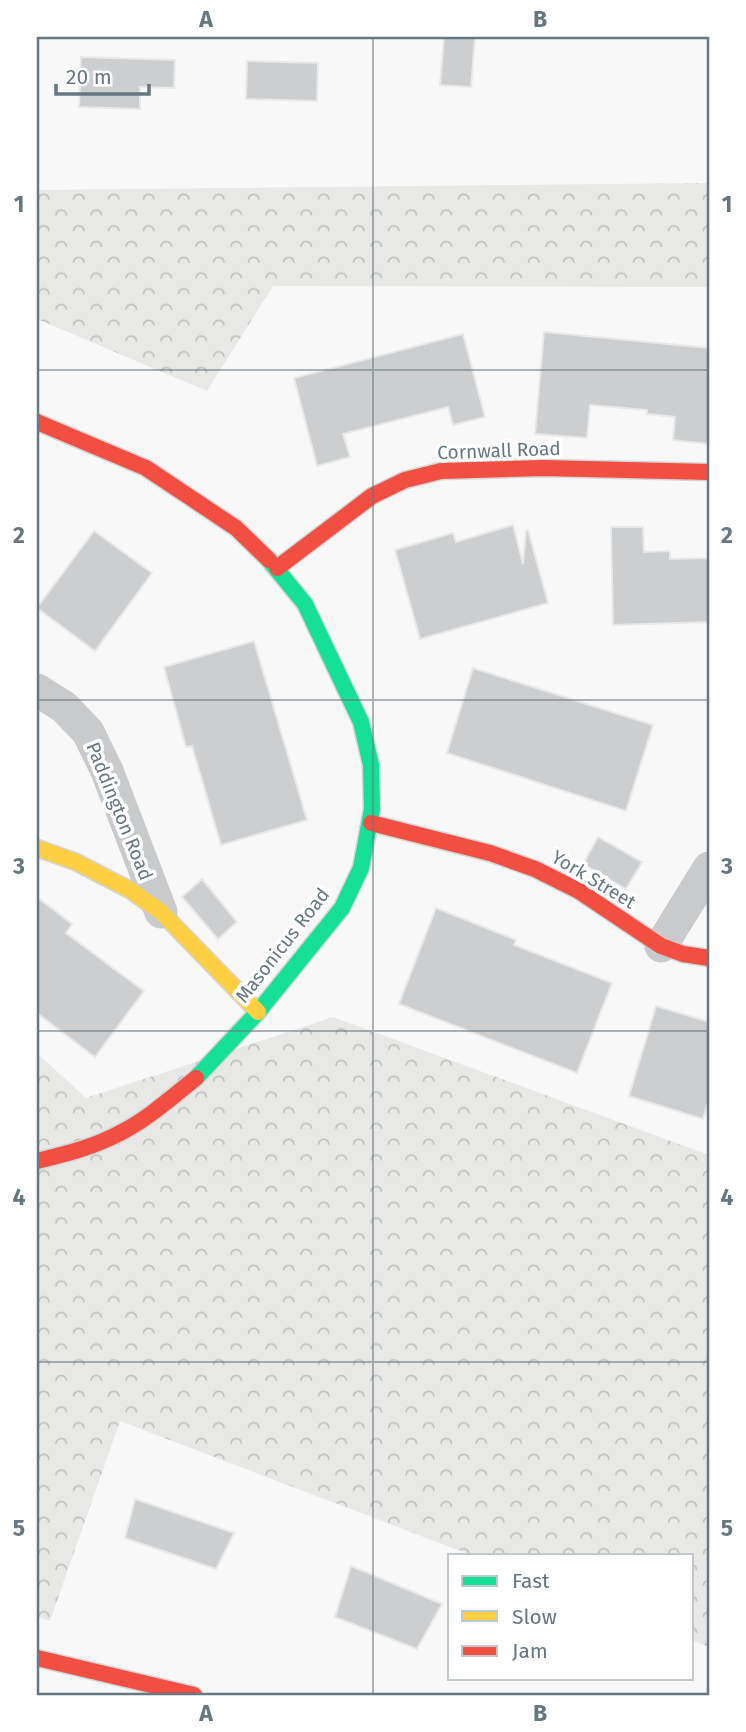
<svg xmlns="http://www.w3.org/2000/svg" width="746" height="1732" font-family="'Fira Sans',sans-serif">
<style>
.forest{fill:url(#forest-crowns)}
.building{fill:#cdcecf;stroke:#e8e8e8;stroke-width:2}
.lines{fill:none;stroke-linecap:round;stroke-linejoin:round}
.fast-casing{stroke:#d4d5d6;stroke-width:19}
.slow-casing{stroke:#d4d5d6;stroke-width:19}
.jam-casing{stroke:#d4d5d6;stroke-width:19}
.street{stroke:#c9cacb;stroke-width:33}
.fast{stroke:#16e098;stroke-width:16}
.slow{stroke:#ffcf43;stroke-width:16}
.jam{stroke:#f24e42;stroke-width:16}
.grid{fill:none;stroke:#66777f;stroke-width:2;stroke-opacity:0.55}
.labels{text-anchor:middle;stroke-width:7;stroke-linejoin:round;paint-order:stroke}
.street-label{font-size:19px;fill:#66777f;stroke:#fff}
.neatline{fill:none;stroke:#66777f;stroke-width:2.5}
.grid-label{font-size:23px;text-anchor:middle;font-weight:bold;fill:#66777f}
</style>
<defs>
<pattern id="forest-crowns" width="20" height="18" patternUnits="userSpaceOnUse" patternTransform="scale(1.75)"><rect width="20" height="18" fill="#e8e9e6"/><path d="M2 6a3 3 0 1 1 6 0M12 15a3 3 0 1 1 6 0" fill="none" stroke="#c0c2c0"/></pattern>
</defs>
<rect width="100%" height="100%" fill="#f8f8f8"/>
<path class="forest" d="M 709,183 L 709,287 L 273,286 L 207,391 L 37,319 L 37,190 Z
M 333,1017 L 709,1155 L 709,1647 L 692,1640 L 692,1555 L 471,1555 L 120,1421 L 50,1621 L 37,1617 L 37,1053 L 86,1098 Z"/>
<path class="building" d="M 444,37 L 475,37 L 471,87 L 440,85 Z
M 81,57 L 175,60 L 174,88 L 140,87 L 140,109 L 79,107 Z
M 247,61 L 318,63 L 317,101 L 246,99 Z
M 544,332 L 709,348 L 709,444 L 673,440 L 675,417 L 647,414 L 647,410 L 590,405 L 587,438 L 535,434 Z
M 463,334 L 485,417 L 453,425 L 448,407 L 343,434 L 350,457 L 317,466 L 294,378 Z
M 513,525 L 523,564 L 526,531 L 528,530 L 548,603 L 420,639 L 395,550 L 453,533 L 456,542 Z
M 611,527 L 643,527 L 644,552 L 670,551 L 670,559 L 709,558 L 709,622 L 613,625 Z
M 94,531 L 152,573 L 95,651 L 37,608 Z
M 254,641 L 307,820 L 221,845 L 192,746 L 186,747 L 164,667 Z
M 473,668 L 653,725 L 626,811 L 447,753 Z
M 598,837 L 642,862 L 626,889 L 583,864 Z
M 202,879 L 237,922 L 218,939 L 182,897 Z
M 37,897 L 72,924 L 66,933 L 144,991 L 95,1057 L 37,1013 Z
M 436,908 L 516,940 L 514,945 L 612,983 L 577,1073 L 399,1004 Z
M 656,1006 L 709,1022 L 709,1099 L 703,1119 L 629,1096 Z
M 135,1499 L 234,1533 L 216,1569 L 125,1538 Z
M 351,1566 L 442,1604 L 417,1649 L 335,1617 Z"/>
<g class="lines">
<defs>
<path id="fast" d="M 196,1078 L 258,1012 L 342,908 L 361,868 L 372,809 L 371,765 L 361,722 L 305,604 L 269,560"/>
<path id="slow" d="M 37,848 L 76,862 L 130,890 L 161,912 L 258,1012"/>
<path id="jam" d="M 37,422 L 146,468 L 236,528 L 269,560
M 277,568 L 372,496 L 405,480 L 441,471 L 543,468 L 709,472
M 371,823 L 490,853 L 535,869 L 579,891 L 661,946 L 683,954 L 709,958
M 37,1161 C 66,1154 94,1147 120,1133 C 148,1119 172,1097 196,1078
M 37,1658 L 194,1695"/>
</defs>
<use href="#fast" class="fast-casing"/>
<use href="#slow" class="slow-casing"/>
<use href="#jam" class="jam-casing"/>
<path class="street" d="M 37,690 L 64,707 L 88,732 L 107,771 L 161,912
M 661,946 L 709,868"/>
<use href="#fast" class="fast"/>
<use href="#slow" class="slow"/>
<use href="#jam" class="jam"/>
</g>
<path class="grid" d="M 373,37 L 373,1695M 37,370 L 709,370M 37,700 L 709,700M 37,1031 L 709,1031M 37,1362 L 709,1362"/>
<g class="labels">
<g class="street-label">
<text transform="translate(499 450) rotate(-2)" y="7">Cornwall Road</text>
<text transform="translate(120 811) rotate(68)" y="7">Paddington Road</text>
<text transform="translate(594 879) rotate(31)" y="7">York Street</text>
<text transform="translate(282 945) rotate(-52)" y="7">Masonicus Road</text>
</g>
</g>
<rect width="746" height="1732" fill="none" stroke="#ffffff" stroke-width="77"/>
<rect x="448" y="1554" width="245" height="126" fill="#ffffff" stroke="#c2c9cc" stroke-width="2"/>
<rect x="462" y="1576" width="35" height="10" fill="#16e098" stroke="#c2c9cc" stroke-width="2"/>
<text x="512" y="1588" font-size="21" fill="#66777f">Fast</text>
<rect x="462" y="1611" width="35" height="10" fill="#ffcf43" stroke="#c2c9cc" stroke-width="2"/>
<text x="512" y="1624" font-size="21" fill="#66777f">Slow</text>
<rect x="462" y="1646" width="35" height="10" fill="#f24e42" stroke="#c2c9cc" stroke-width="2"/>
<text x="512" y="1658" font-size="21" fill="#66777f">Jam</text>
<path d="M56 84v10h93v-10" fill="none" stroke="#66777f" stroke-width="3.5"/>
<text x="66" y="84" font-size="21" fill="#66777f" stroke="#ffffff" stroke-width="5" paint-order="stroke">20 m</text>
<rect x="38" y="38" width="670" height="1656" class="neatline"/>
<g class="grid-label">
<text x="206" y="27">A</text>
<text x="540" y="27">B</text>
<text x="19" y="212">1</text>
<text x="727" y="212">1</text>
<text x="19" y="543">2</text>
<text x="727" y="543">2</text>
<text x="19" y="874">3</text>
<text x="727" y="874">3</text>
<text x="19" y="1205">4</text>
<text x="727" y="1205">4</text>
<text x="19" y="1536">5</text>
<text x="727" y="1536">5</text>
<text x="206" y="1721">A</text>
<text x="540" y="1721">B</text>
</g>
</svg>
